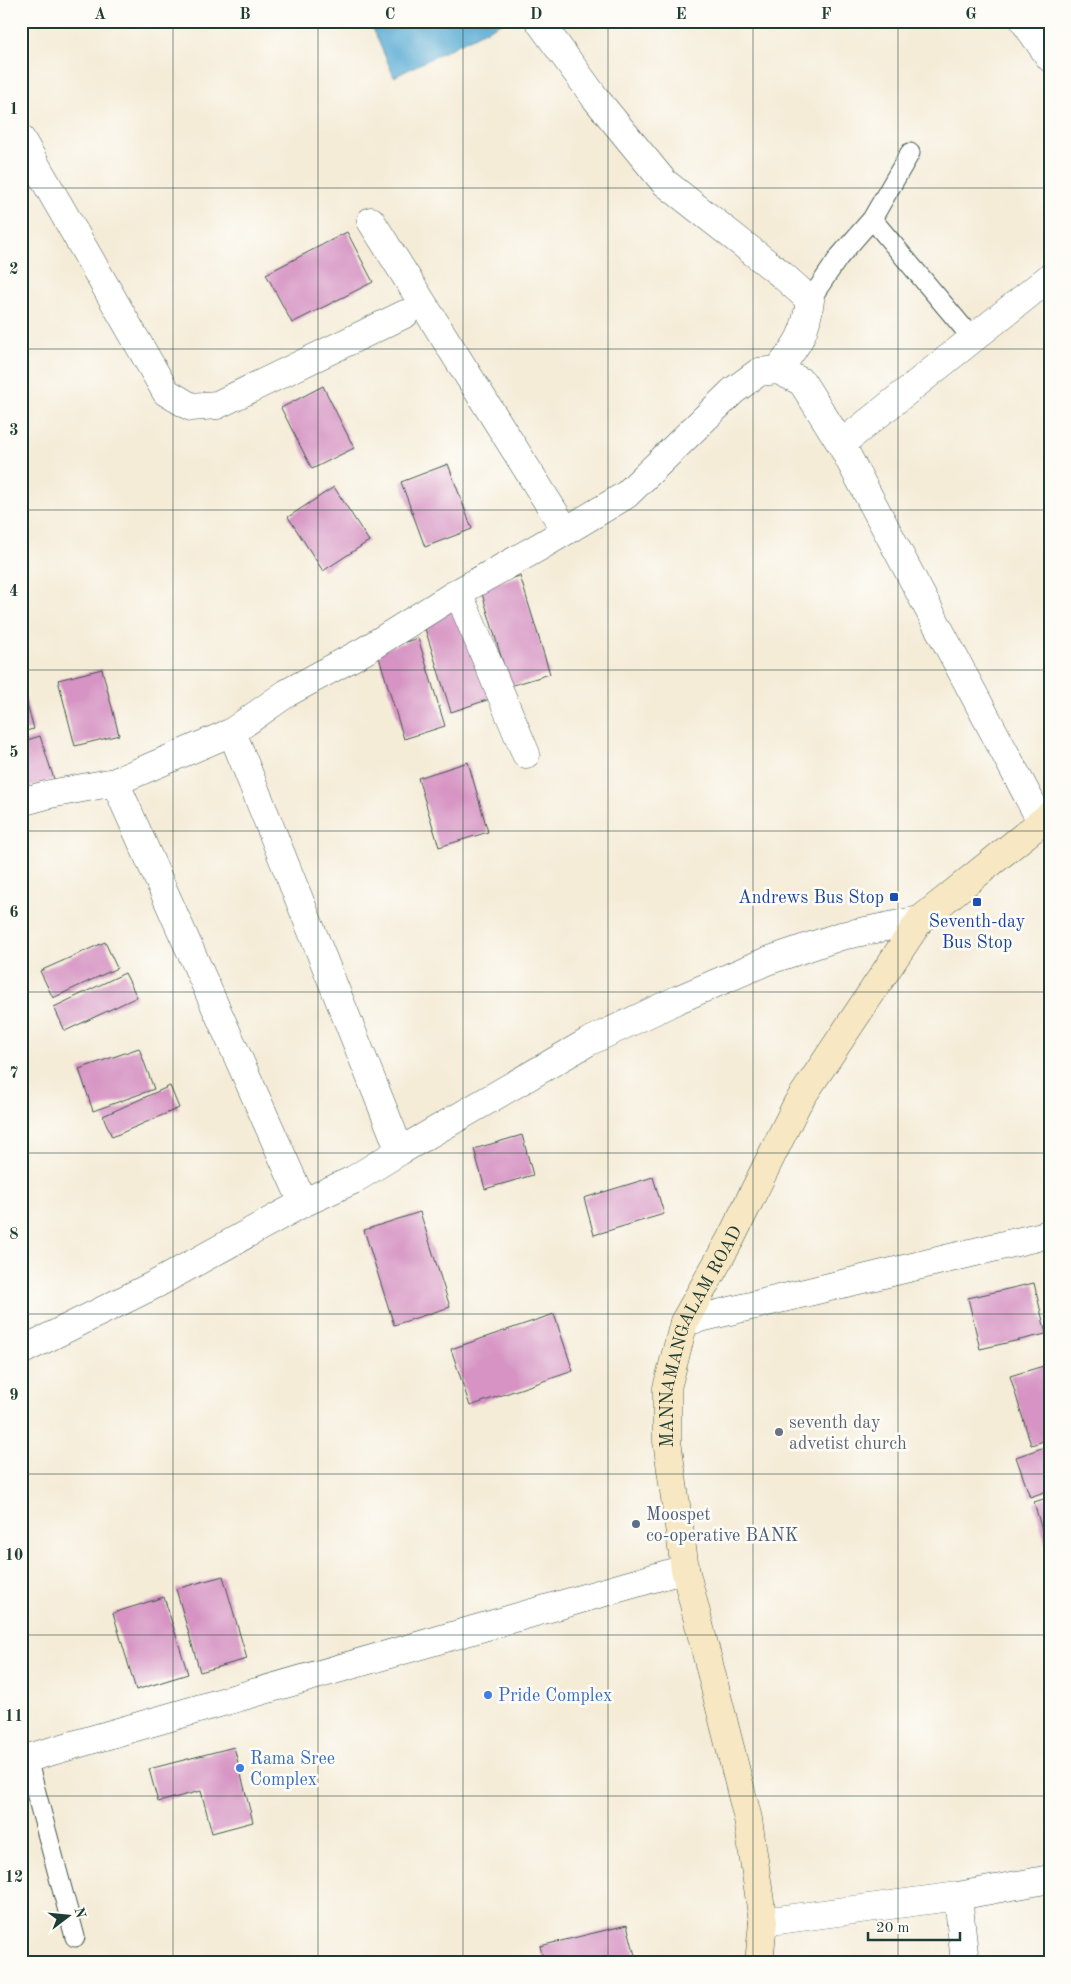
<svg xmlns="http://www.w3.org/2000/svg" width="1071" height="1984" font-family="'Old Standard TT',serif">
<style>
.water{fill:#58abd4;stroke:#3c7484}
.building{fill:#d693c3}
.lines{fill:none;stroke-linecap:round;stroke-linejoin:round}
.lane-casing{stroke:#3f574d;stroke-width:21}
.street-casing{stroke:#3f574d;stroke-width:29}
.secondary-casing{stroke:#3f574d;stroke-width:29}
.lane{stroke:#fff;stroke-width:19}
.street{stroke:#fff;stroke-width:28}
.secondary{stroke:#f7e8c3;stroke-width:28}
.grid{fill:none;stroke:#1f3d34;stroke-width:1;stroke-opacity:0.55}
.transit-dot{fill:#1a4fb4;stroke:#fdfcf7;stroke-width:2}
.worship-dot{fill:#6b7280;stroke:#fdfcf7;stroke-width:2}
.service-dot{fill:#5c6f8a;stroke:#fdfcf7;stroke-width:2}
.shop-dot{fill:#3f7fe0;stroke:#fdfcf7;stroke-width:2}
.labels{text-anchor:middle;stroke-width:5;stroke-linejoin:round;paint-order:stroke}
.transit-label{font-size:18px;fill:#164399;stroke:#fdfcf7;text-anchor:end}
.street-label{font-size:18px;fill:#1f3d34;stroke:#fdfcf7}
.worship-label{font-size:18px;fill:#5b616d;stroke:#fdfcf7;text-anchor:start}
.service-label{font-size:18px;fill:#4e5e75;stroke:#fdfcf7;text-anchor:start}
.shop-label{font-size:18px;fill:#366cbe;stroke:#fdfcf7;text-anchor:start}
.neatline{fill:none;stroke:#1f3d34;stroke-width:2}
.grid-label{font-size:16px;text-anchor:middle;font-weight:bold;fill:#1f3d34}
</style>
<rect width="100%" height="100%" fill="#fdfcf7"/>
<filter id="ink" filterUnits="userSpaceOnUse"><feTurbulence type="fractalNoise" baseFrequency=".02" numOctaves="2"/><feDisplacementMap in="SourceGraphic" scale="10" xChannelSelector="R" yChannelSelector="G"/><feConvolveMatrix kernelMatrix="1 2 1 2 8 2 1 2 1" color-interpolation-filters="sRGB"/></filter>
<filter id="wash" filterUnits="userSpaceOnUse"><feTurbulence type="fractalNoise" baseFrequency=".0096" numOctaves="4" result="noise"/><feDisplacementMap in="SourceGraphic" scale="20" xChannelSelector="R" yChannelSelector="G"/><feGaussianBlur stdDeviation="1.12" result="paint"/><feColorMatrix in="noise" values="0 0 0 0 0 0 0 0 0 0 0 0 0 0 0 0 0 1.4 0 .05"/><feComposite in="paint" operator="in"/></filter>
<g filter="url(#wash)">
<rect width="100%" height="100%" fill="#f5ecd8"/>
<path class="water" d="M 371,21 L 505,21 L 394,77 L 370,22 Z"/>
<g id="blocks">
<path class="building" d="M 347,232 L 373,282 L 292,323 L 266,274 Z
M 323,386 L 354,448 L 312,469 L 281,408 Z
M 448,464 L 472,529 L 425,547 L 401,482 Z
M 334,487 L 369,541 L 323,571 L 288,517 Z
M 520,576 L 550,674 L 510,686 L 480,587 Z
M 461,607 L 490,699 L 451,712 L 422,619 Z
M 418,638 L 445,726 L 404,739 L 377,651 Z
M 102,669 L 119,735 L 75,746 L 58,680 Z
M 21,682 L 34,729 L 21,732 Z
M 40,736 L 54,779 L 21,790 L 21,742 Z
M 468,762 L 488,832 L 439,847 L 418,778 Z
M 105,942 L 117,968 L 53,998 L 40,971 Z
M 125,973 L 137,997 L 65,1031 L 54,1007 Z
M 139,1048 L 154,1089 L 93,1111 L 79,1069 Z
M 170,1086 L 179,1108 L 112,1137 L 103,1116 Z
M 522,1135 L 533,1175 L 485,1189 L 474,1149 Z
M 653,1177 L 664,1214 L 594,1235 L 584,1198 Z
M 420,1212 L 450,1307 L 394,1325 L 364,1230 Z
M 1034,1283 L 1046,1334 L 980,1349 L 968,1298 Z
M 554,1314 L 573,1371 L 470,1406 L 451,1349 Z
M 1050,1364 L 1050,1439 L 1031,1445 L 1010,1376 Z
M 1050,1445 L 1050,1490 L 1030,1497 L 1016,1457 Z
M 1050,1497 L 1050,1556 L 1049,1556 L 1034,1502 Z
M 223,1576 L 247,1659 L 200,1672 L 176,1589 Z
M 164,1597 L 188,1674 L 136,1690 L 113,1613 Z
M 234,1747 L 253,1822 L 212,1833 L 201,1791 L 158,1802 L 149,1769 Z
M 627,1925 L 637,1963 L 544,1963 L 540,1946 Z"/>
</g>
</g>
<g filter="url(#ink)">
<use href="#blocks" fill-opacity="0" stroke="#3f574d" stroke-width="1"/>
<g class="lines">
<defs>
<path id="lane" d="M 872,219 L 972,338
M 810,300 L 839,257 L 872,219 L 910,153
M 27,1759 L 75,1937"/>
<path id="street" d="M 539,21 L 596,99 L 664,182 L 781,274 L 810,300 C 806,333 798,344 778,370
M 1024,21 L 1050,58
M 21,139 L 166,392 L 191,407 L 217,405 L 405,314
M 371,221 L 566,531
M 458,592 L 526,754
M 232,732 L 400,1151
M 115,782 L 303,1203
M 21,802 L 50,794 L 115,782 L 232,732 L 287,693 L 364,651 L 452,596 L 539,547 L 626,495 L 733,391 L 759,372 L 778,370 L 802,382 L 841,444
M 1041,821 L 841,444 L 1050,277
M 684,1322 L 1050,1234
M 21,1351 L 156,1284 L 303,1203 L 353,1180 L 400,1151 L 588,1042 L 679,999 L 767,961 L 841,936 L 920,920
M 21,1760 L 685,1569
M 958,1896 L 965,1963
M 763,1922 L 958,1896 L 1050,1879"/>
<g id="secondary">
<path id="s1" d="M 759,1963 L 763,1922 L 748,1819 L 685,1569 L 667,1441 L 667,1388 L 684,1322 L 731,1238 L 797,1104 L 920,920 L 1050,815"/>
</g>
</defs>
<use href="#lane" class="lane-casing"/>
<use href="#street" class="street-casing"/>
<use href="#secondary" class="secondary-casing"/>
<use href="#lane" class="lane"/>
<use href="#street" class="street"/>
<use href="#secondary" class="secondary"/>
</g>
</g>
<path class="grid" d="M 173,21 L 173,1963M 318,21 L 318,1963M 463,21 L 463,1963M 608,21 L 608,1963M 753,21 L 753,1963M 898,21 L 898,1963M 21,188 L 1050,188M 21,349 L 1050,349M 21,510 L 1050,510M 21,670 L 1050,670M 21,831 L 1050,831M 21,992 L 1050,992M 21,1153 L 1050,1153M 21,1314 L 1050,1314M 21,1474 L 1050,1474M 21,1635 L 1050,1635M 21,1796 L 1050,1796"/>
<g class="transit-dot">
<rect x="889" y="892" width="10" height="10" rx="2.5"/>
<rect x="972" y="897" width="10" height="10" rx="2.5"/>
</g>
<circle class="worship-dot" cx="779" cy="1432" r="5"/>
<circle class="service-dot" cx="636" cy="1524" r="5"/>
<g class="shop-dot">
<circle cx="488" cy="1695" r="5"/>
<circle cx="240" cy="1768" r="5"/>
</g>
<g class="labels">
<g class="transit-label">
<text x="884" y="903">Andrews Bus Stop</text>
<text x="977" y="927" text-anchor="middle">Seventh-day<tspan x="977" dy="21">Bus Stop</tspan></text>
</g>
<g class="street-label">
<text dy="6" stroke="none"><textPath href="#s1" startOffset="644">MANNAMANGALAM ROAD</textPath></text>
</g>
<g class="worship-label">
<text x="789" y="1428">seventh day<tspan x="789" dy="21">advetist church</tspan></text>
</g>
<g class="service-label">
<text x="646" y="1520">Moospet<tspan x="646" dy="21">co-operative BANK</tspan></text>
</g>
<g class="shop-label">
<text x="498" y="1701">Pride Complex</text>
<text x="250" y="1764">Rama Sree<tspan x="250" dy="21">Complex</tspan></text>
</g>
</g>
<rect width="1071" height="1984" fill="none" stroke="#fdfcf7" stroke-width="55"/>
<g transform="translate(68 1916) rotate(74)" stroke="#fdfcf7" stroke-width="4" paint-order="stroke">
<path d="M0-4L9 19L0 12L-9 19Z" fill="#1f3d34"/>
<text y="-8" font-size="14" font-weight="bold" text-anchor="middle" fill="#1f3d34">N</text>
</g>
<path d="M868 1932v8h92v-8" fill="none" stroke="#1f3d34" stroke-width="2.5"/>
<text x="876" y="1932" font-size="15" fill="#1f3d34" stroke="#fdfcf7" stroke-width="4" paint-order="stroke">20 m</text>
<rect x="28" y="28" width="1016" height="1928" class="neatline"/>
<g class="grid-label">
<text x="100" y="19">A</text>
<text x="245" y="19">B</text>
<text x="390" y="19">C</text>
<text x="536" y="19">D</text>
<text x="681" y="19">E</text>
<text x="826" y="19">F</text>
<text x="971" y="19">G</text>
<text x="14" y="114">1</text>
<text x="14" y="274">2</text>
<text x="14" y="435">3</text>
<text x="14" y="596">4</text>
<text x="14" y="757">5</text>
<text x="14" y="917">6</text>
<text x="14" y="1078">7</text>
<text x="14" y="1239">8</text>
<text x="14" y="1400">9</text>
<text x="14" y="1560">10</text>
<text x="14" y="1721">11</text>
<text x="14" y="1882">12</text>
</g>
</svg>
